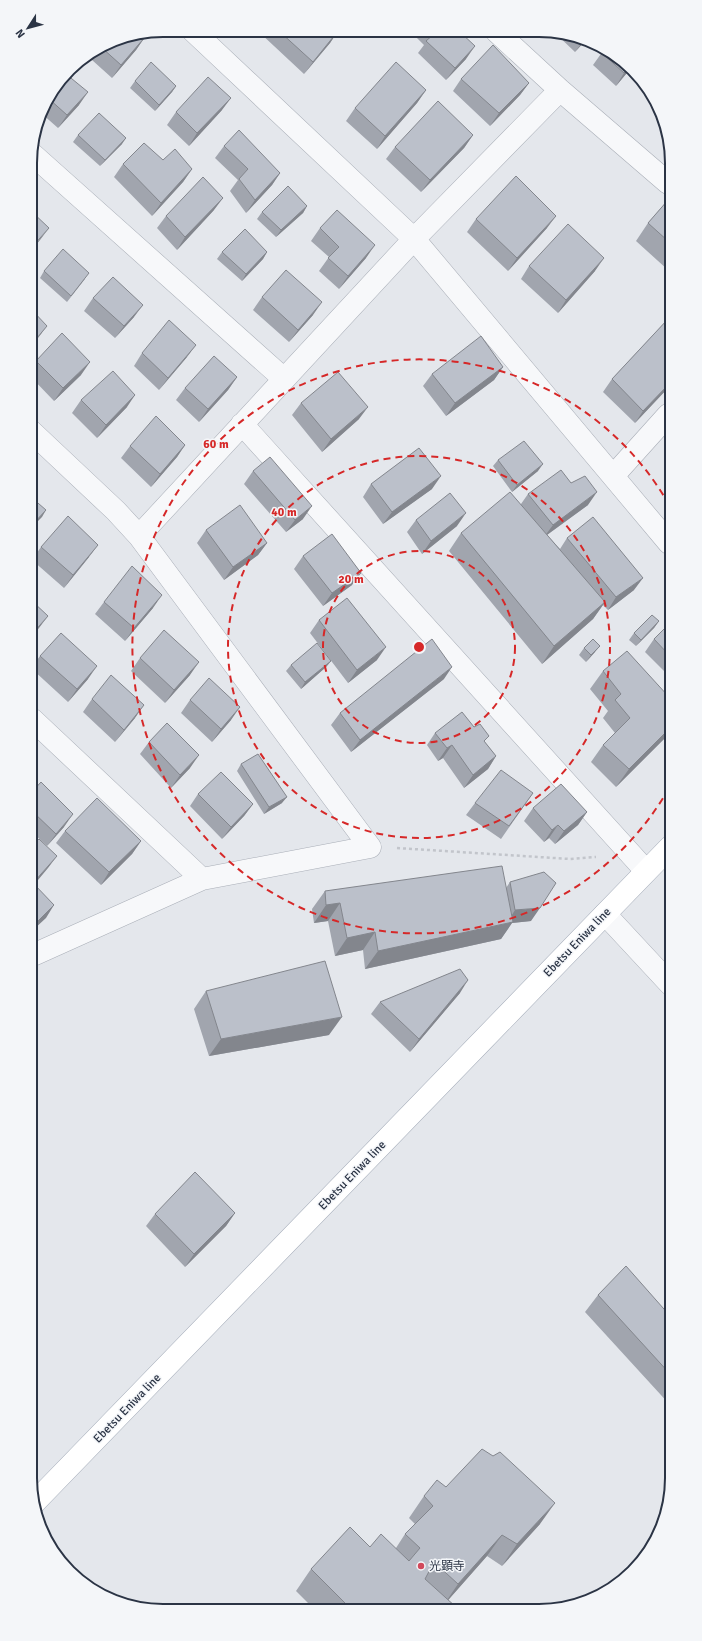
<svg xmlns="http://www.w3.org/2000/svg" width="702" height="1641" font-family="Signika,'Noto Sans JP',sans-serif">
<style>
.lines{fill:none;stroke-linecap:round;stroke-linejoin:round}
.minor-casing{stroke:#a9aeb7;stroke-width:23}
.major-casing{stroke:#a3abb8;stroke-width:23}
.path{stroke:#c2c5cb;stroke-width:2.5;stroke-dasharray:3 3;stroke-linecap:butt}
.minor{stroke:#f7f8fa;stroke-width:22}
.major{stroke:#fff;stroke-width:22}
.wall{fill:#a1a5ae}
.shaded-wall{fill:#83868d}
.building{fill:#bbc0ca;stroke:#83868d}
.ring{fill:none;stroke:#d62828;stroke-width:2;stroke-dasharray:7 5}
.poi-dot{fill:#d1495b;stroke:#f4f6f9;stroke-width:1.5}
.labels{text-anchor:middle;stroke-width:3;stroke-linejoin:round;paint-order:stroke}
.street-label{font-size:12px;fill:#2b3445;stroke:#f4f6f9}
.poi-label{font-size:12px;fill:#2b3445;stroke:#f4f6f9;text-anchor:start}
.rim{fill:none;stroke:#2b3445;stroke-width:2}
.centre{fill:#d62828;stroke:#f4f6f9;stroke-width:2}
.ring-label{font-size:12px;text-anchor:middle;font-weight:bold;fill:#d62828;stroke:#f4f6f9;stroke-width:3;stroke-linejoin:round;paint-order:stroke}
</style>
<rect width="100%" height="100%" fill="#e4e7ec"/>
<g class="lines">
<defs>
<path id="minor" d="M 192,30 L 414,239 L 669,543
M 497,32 L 560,90 L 668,183
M 31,153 L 284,379
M 242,424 L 646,871
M 31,431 L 116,511 L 139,536 L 370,847 L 202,879 L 33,955
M 614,475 L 668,415
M 139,536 L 414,239 L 560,90
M 32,719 L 202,879
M 605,914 L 670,984"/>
<path id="major" d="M 34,1503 L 670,847"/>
</defs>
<use href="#minor" class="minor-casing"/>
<use href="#major" class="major-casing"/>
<path class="path" d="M 397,848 L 570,859 L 596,857"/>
<use href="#minor" class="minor"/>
<use href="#major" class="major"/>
</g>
<path class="wall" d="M 260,31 L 338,31 L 330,43 L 304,74 L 259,32 Z
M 395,31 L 401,31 L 398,35 Z
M 418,32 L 460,32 L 466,59 L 446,80 L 418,53 L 424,45 L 415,36 Z
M 554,32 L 565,33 L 584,42 L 575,52 Z
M 145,37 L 136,50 L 112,78 L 92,60 L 100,47 L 112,40 Z
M 603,51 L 627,63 L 631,68 L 616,86 L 593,65 Z
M 66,74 L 79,105 L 58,128 L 41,113 L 44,104 Z
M 461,79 L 529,83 L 520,95 L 490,126 L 453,91 Z
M 135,81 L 176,86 L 172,92 L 155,111 L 130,88 Z
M 645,85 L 654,96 L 656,100 L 643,89 Z
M 426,90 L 417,103 L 377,149 L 346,121 L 355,108 Z
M 222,110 L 189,146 L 167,125 L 176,112 Z
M 78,135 L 122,144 L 100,166 L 73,142 Z
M 473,135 L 464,148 L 421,192 L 386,159 L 395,147 Z
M 224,146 L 280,173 L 272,185 L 246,213 L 230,191 L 238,180 L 215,158 Z
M 163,160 L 192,169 L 183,182 L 152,216 L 114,177 L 123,164 Z
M 668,200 L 668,270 L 636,241 L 648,223 Z
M 307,206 L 303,213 L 276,237 L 257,219 L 262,212 Z
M 214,210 L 177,250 L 157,228 L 166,216 Z
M 476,219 L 547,228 L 508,271 L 467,232 Z
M 320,228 L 366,258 L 339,289 L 319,271 L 329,257 L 311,241 Z
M 222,252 L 267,252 L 263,259 L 242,281 L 217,259 Z
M 529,266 L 595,271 L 558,313 L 521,279 Z
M 44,271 L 85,279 L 67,302 L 40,278 Z
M 262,297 L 313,315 L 289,342 L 253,310 Z
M 93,298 L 134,317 L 115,338 L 84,311 Z
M 668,319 L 668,388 L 635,423 L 603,392 L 612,379 Z
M 142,353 L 187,357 L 159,390 L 134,366 Z
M 36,361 L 81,375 L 54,401 L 31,377 L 31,369 Z
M 503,367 L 494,380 L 446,416 L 423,386 L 432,374 Z
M 237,377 L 228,390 L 199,422 L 176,400 L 185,388 Z
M 81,400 L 127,407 L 97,438 L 72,413 Z
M 301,403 L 359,419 L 322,452 L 292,415 Z
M 185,445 L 177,457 L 151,487 L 121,458 L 130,446 Z
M 498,460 L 538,471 L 512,492 L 493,466 Z
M 253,471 L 303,519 L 286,532 L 244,484 Z
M 571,483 L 588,505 L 547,535 L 560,549 L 567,538 L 634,590 L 608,610 L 603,605 L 593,619 L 542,664 L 449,551 L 461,533 L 521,504 L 528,494 Z
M 371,484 L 432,489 L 383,524 L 363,497 Z
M 416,520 L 457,526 L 422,554 L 407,532 Z
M 206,530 L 267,543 L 258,555 L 224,580 L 197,543 Z
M 41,547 L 89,557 L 64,588 L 32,560 Z
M 303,556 L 352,585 L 323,606 L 294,569 Z
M 104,602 L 153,608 L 125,641 L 95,614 Z
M 319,620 L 377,660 L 348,683 L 310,633 Z
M 659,621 L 654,628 L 636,646 L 629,640 L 634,633 Z
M 669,624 L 669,676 L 645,652 L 654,639 Z
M 584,648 L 595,652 L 586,662 L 579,655 Z
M 40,656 L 88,679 L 68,702 L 32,669 L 32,667 Z
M 140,658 L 190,675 L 165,703 L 131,671 Z
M 331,661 L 326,667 L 301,689 L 286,671 L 291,665 Z
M 603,671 L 669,734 L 616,787 L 591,762 L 603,745 L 615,733 L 603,718 L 608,711 L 590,689 Z
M 444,679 L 351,752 L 331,725 L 340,713 Z
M 92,699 L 135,718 L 115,742 L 83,712 Z
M 190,700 L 231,720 L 212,742 L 181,713 Z
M 474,727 L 489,736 L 484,741 L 496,756 L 488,769 L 464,788 L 443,758 L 438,761 L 427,745 L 435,733 Z
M 149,742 L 190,768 L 171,788 L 140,754 Z
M 241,764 L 282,803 L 264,814 L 237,771 Z
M 32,792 L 64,827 L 47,846 L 32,832 Z
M 533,793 L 501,839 L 466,815 L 475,803 Z
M 198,794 L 253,804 L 244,816 L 222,839 L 190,806 Z
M 533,808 L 587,812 L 578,825 L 555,844 L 549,838 L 544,842 L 524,821 Z
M 65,831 L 141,841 L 132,854 L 101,885 L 56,843 Z
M 510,882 L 531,921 L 512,923 L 501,939 L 365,969 L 363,950 L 335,956 L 328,921 L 314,923 L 312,909 L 325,891 L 506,888 Z
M 206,991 L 329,1035 L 209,1056 L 194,1009 Z
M 460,993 L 410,1052 L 371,1014 L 380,1002 Z
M 235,1213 L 226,1226 L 185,1267 L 146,1226 L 155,1214 Z
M 598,1295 L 671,1317 L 671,1406 L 585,1312 Z
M 446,1487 L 540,1524 L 502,1566 L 487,1556 L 448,1600 L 456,1607 L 313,1608 L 296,1591 L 311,1569 L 370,1547 L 396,1548 L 405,1534 L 415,1524 L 409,1518 L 424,1496 Z"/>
<path class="shaded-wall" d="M 338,31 L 330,43 L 304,74 L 313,62 Z
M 145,37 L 136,50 L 112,78 L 121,65 Z
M 583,41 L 584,42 L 575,52 Z
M 475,46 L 466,59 L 446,80 L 455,68 Z
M 630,67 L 631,68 L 616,86 L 624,73 Z
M 529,83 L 520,95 L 490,126 L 499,113 Z
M 176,86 L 172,92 L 155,111 L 159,105 Z
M 426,90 L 417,103 L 377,149 L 385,136 Z
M 88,92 L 79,105 L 58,128 L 67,115 Z
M 231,98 L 222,110 L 189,146 L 197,133 Z
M 473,135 L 464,148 L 421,192 L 430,180 Z
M 126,138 L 122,144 L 100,166 L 105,160 Z
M 192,169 L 183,182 L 152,216 L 161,203 Z
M 280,173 L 272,185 L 246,213 L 255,200 Z
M 223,198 L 214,210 L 177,250 L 185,237 Z
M 307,206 L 303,213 L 276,237 L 281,230 Z
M 556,216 L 547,228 L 508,271 L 517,258 Z
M 49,228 L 40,240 L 31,251 L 31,249 Z
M 375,245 L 366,258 L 339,289 L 348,276 Z
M 267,252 L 263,259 L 242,281 L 246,274 Z
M 604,258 L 595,271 L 558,313 L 566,300 Z
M 322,302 L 313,315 L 289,342 L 298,330 Z
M 143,305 L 134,317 L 115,338 L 124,326 Z
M 47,326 L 38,338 L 31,347 L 31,345 Z
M 196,345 L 187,357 L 159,390 L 168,378 Z
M 90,362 L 81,375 L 54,401 L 63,388 Z
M 503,367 L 494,380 L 446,416 L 455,403 Z
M 237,377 L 228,390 L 199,422 L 208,409 Z
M 668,385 L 668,388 L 635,423 L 643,411 Z
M 135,395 L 127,407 L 97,438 L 106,425 Z
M 368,407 L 359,419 L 322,452 L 331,439 Z
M 185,445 L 177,457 L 151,487 L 160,474 Z
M 543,464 L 538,471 L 512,492 L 517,485 Z
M 441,476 L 432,489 L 383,524 L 392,512 Z
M 597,492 L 588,505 L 544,537 L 553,525 Z
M 312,506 L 303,519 L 286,532 L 295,520 Z
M 46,510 L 42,517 L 31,528 L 31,526 Z
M 466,513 L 457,526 L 422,554 L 431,541 Z
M 267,543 L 258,555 L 224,580 L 233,567 Z
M 98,545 L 89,557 L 64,588 L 73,575 Z
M 361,573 L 352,585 L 323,606 L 332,593 Z
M 643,578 L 634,590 L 608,610 L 616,597 Z
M 162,595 L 153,608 L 125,641 L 134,628 Z
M 605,602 L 593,619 L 542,664 L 554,646 Z
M 48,616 L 39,628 L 32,637 L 32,634 Z
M 659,621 L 654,628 L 636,646 L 641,640 Z
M 600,646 L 595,652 L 586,662 L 591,655 Z
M 386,647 L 377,660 L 348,683 L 357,670 Z
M 331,661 L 326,667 L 301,689 L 305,682 Z
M 199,662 L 190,675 L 165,703 L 174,690 Z
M 97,666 L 88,679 L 68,702 L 77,689 Z
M 452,667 L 444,679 L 351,752 L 360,740 Z
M 144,705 L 135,718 L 115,742 L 124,730 Z
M 240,707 L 231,720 L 212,742 L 221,729 Z
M 669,729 L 669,734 L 616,787 L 629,769 Z
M 452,745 L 443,758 L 438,761 L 447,748 Z
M 199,755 L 190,768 L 171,788 L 180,775 Z
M 496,756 L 488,769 L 464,788 L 473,775 Z
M 287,797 L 282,803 L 264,814 L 269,807 Z
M 253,804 L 244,816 L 222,839 L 231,827 Z
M 587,812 L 578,825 L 555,844 L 564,831 Z
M 73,814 L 64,827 L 47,846 L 56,834 Z
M 558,825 L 549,838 L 544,842 L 552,830 Z
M 141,841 L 132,854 L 101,885 L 109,872 Z
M 57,856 L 48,868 L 33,886 L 33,883 Z
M 340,903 L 328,921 L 314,923 L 326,905 Z
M 54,905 L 46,918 L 33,930 L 33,927 L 34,925 Z
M 540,908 L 531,921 L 512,923 L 501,939 L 365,969 L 378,951 L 507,923 L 515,910 Z
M 375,932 L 363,950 L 335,956 L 347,938 Z
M 468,980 L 460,993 L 410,1052 L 419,1039 Z
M 342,1017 L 329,1035 L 209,1056 L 221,1039 Z
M 235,1213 L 226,1226 L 185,1267 L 194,1254 Z
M 555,1503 L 540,1524 L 502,1566 L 517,1544 Z
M 502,1535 L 487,1556 L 443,1606 L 458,1584 Z"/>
<path class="building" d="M 279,31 L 338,31 L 313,62 Z
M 432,32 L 460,32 L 475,46 L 455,68 L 426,41 L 434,34 Z
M 142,34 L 145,37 L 121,65 L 101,47 L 112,40 Z
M 493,45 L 529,83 L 499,113 L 461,79 Z
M 603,51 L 627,63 L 630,67 L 624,73 L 602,53 Z
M 151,62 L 176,86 L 159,105 L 135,81 Z
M 396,62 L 426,90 L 385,136 L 355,108 Z
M 66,74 L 88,92 L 67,115 L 48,98 Z
M 208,77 L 231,98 L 197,133 L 176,112 Z
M 438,101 L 473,135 L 430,180 L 395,147 Z
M 99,113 L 126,138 L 105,160 L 78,135 Z
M 239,130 L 280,173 L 255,200 L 239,179 L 248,169 L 224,146 Z
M 144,143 L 163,160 L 175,149 L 192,169 L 161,203 L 123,164 Z
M 516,176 L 556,216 L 517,258 L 476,219 Z
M 203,177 L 223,198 L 185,237 L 166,216 Z
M 288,186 L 307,206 L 281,230 L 262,212 Z
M 668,200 L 668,241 L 648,223 Z
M 30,210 L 49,228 L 31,248 Z
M 337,210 L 375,245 L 348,276 L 328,258 L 339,247 L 320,228 Z
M 568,224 L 604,258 L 566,300 L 529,266 Z
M 245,229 L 267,252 L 246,274 L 222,252 Z
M 63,249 L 89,273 L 71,296 L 44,271 Z
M 286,270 L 322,302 L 298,330 L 262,297 Z
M 113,277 L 143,305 L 124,326 L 93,298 Z
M 31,309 L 47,326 L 31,345 Z
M 668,319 L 668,385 L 643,411 L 612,379 Z
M 169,320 L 196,345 L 168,378 L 142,353 Z
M 62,333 L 90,362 L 63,388 L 36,361 Z
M 481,336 L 503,367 L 455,403 L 432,374 Z
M 214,356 L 237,377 L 208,409 L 185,388 Z
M 113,371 L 135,395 L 106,425 L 81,400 Z
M 338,372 L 368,407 L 331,439 L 301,403 Z
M 156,416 L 185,445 L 160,474 L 130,446 Z
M 524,441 L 543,464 L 517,485 L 498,460 Z
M 419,448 L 441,476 L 392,512 L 371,484 Z
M 270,457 L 312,506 L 295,520 L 253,471 Z
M 561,470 L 571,483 L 585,476 L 597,492 L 553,525 L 528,494 Z
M 510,492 L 605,602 L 554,646 L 461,533 Z
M 450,493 L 466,513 L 431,541 L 416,520 Z
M 31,497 L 46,510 L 31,526 Z
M 240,505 L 267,543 L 233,567 L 206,530 Z
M 68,516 L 98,545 L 73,575 L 41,547 Z
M 593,517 L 643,578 L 616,597 L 567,538 Z
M 332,534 L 361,573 L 332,593 L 303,556 Z
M 132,566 L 162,595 L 134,628 L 104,602 Z
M 347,598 L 386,647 L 357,670 L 319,620 Z
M 32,601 L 48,616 L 32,634 Z
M 652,615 L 659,621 L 641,640 L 634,633 Z
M 669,624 L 669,655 L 654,639 Z
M 164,630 L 199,662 L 174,690 L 140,658 Z
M 61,633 L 97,666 L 77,689 L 40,656 Z
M 432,639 L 452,667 L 360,740 L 340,713 Z
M 593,639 L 600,646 L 591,655 L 584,648 Z
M 317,643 L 331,661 L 305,682 L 291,665 Z
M 627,651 L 669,697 L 669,729 L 629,769 L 603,745 L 630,718 L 615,700 L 621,694 L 603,671 Z
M 111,675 L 144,705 L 124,730 L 92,699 Z
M 209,678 L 240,707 L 221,729 L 190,700 Z
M 462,712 L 474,727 L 480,724 L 489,736 L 484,741 L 496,756 L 473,775 L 452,745 L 447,748 L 435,733 Z
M 167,723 L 199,755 L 180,775 L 149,742 Z
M 258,754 L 287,797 L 269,807 L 241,764 Z
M 501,770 L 533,793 L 509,826 L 475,803 Z
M 221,772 L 253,804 L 231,827 L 198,794 Z
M 41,782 L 73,814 L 56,834 L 32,811 L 32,792 Z
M 561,784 L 587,812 L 564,831 L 558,825 L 552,830 L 533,808 Z
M 97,798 L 141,841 L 109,872 L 65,831 Z
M 39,839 L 57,856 L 33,883 L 54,905 L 34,925 L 33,924 L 32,846 Z
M 502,866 L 513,922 L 378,951 L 375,932 L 347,938 L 340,903 L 326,905 L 325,891 Z
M 544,872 L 556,883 L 540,908 L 515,910 L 510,882 Z
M 325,961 L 342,1017 L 221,1039 L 206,991 Z
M 460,969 L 468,980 L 419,1039 L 380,1002 Z
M 195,1172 L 235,1213 L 194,1254 L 155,1214 Z
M 626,1266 L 671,1317 L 671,1375 L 598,1295 Z
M 482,1449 L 493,1456 L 500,1452 L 555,1503 L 517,1544 L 502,1535 L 458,1584 L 434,1562 L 425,1579 L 456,1607 L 350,1608 L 311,1569 L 350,1527 L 370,1547 L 381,1534 L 409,1561 L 420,1548 L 405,1534 L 433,1506 L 424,1496 L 437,1480 L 446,1487 Z"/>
<g class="ring">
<circle cx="419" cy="647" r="96"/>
<circle cx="419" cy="647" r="191"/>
<path d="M669 788A287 287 0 1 1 668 503"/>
</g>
<circle class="poi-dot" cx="421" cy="1566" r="4"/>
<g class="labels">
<g class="street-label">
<text transform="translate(577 942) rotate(-46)" y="4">Ebetsu Eniwa line</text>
<text transform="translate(352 1175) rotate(-46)" y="4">Ebetsu Eniwa line</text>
<text transform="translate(127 1408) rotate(-46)" y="4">Ebetsu Eniwa line</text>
</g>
<g class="poi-label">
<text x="429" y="1570">光顕寺</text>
</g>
</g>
<path d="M0 0H702V1641H0ZM163 37H539A126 126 0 0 1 665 163V1478A126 126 0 0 1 539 1604H163A126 126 0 0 1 37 1478V163A126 126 0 0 1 163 37Z" fill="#f4f6f9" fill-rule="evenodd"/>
<path class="rim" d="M163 37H539A126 126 0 0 1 665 163V1478A126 126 0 0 1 539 1604H163A126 126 0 0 1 37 1478V163A126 126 0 0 1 163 37Z"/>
<circle cx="419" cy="647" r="6" class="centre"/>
<g class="ring-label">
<text x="216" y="448">60 m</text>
<text x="284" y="516">40 m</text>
<text x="351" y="583">20 m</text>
</g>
<g transform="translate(28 28) rotate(234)" stroke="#f4f6f9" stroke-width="3" paint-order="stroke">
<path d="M0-3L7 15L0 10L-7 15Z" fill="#2b3445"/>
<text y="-6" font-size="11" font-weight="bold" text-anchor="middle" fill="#2b3445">N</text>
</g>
</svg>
